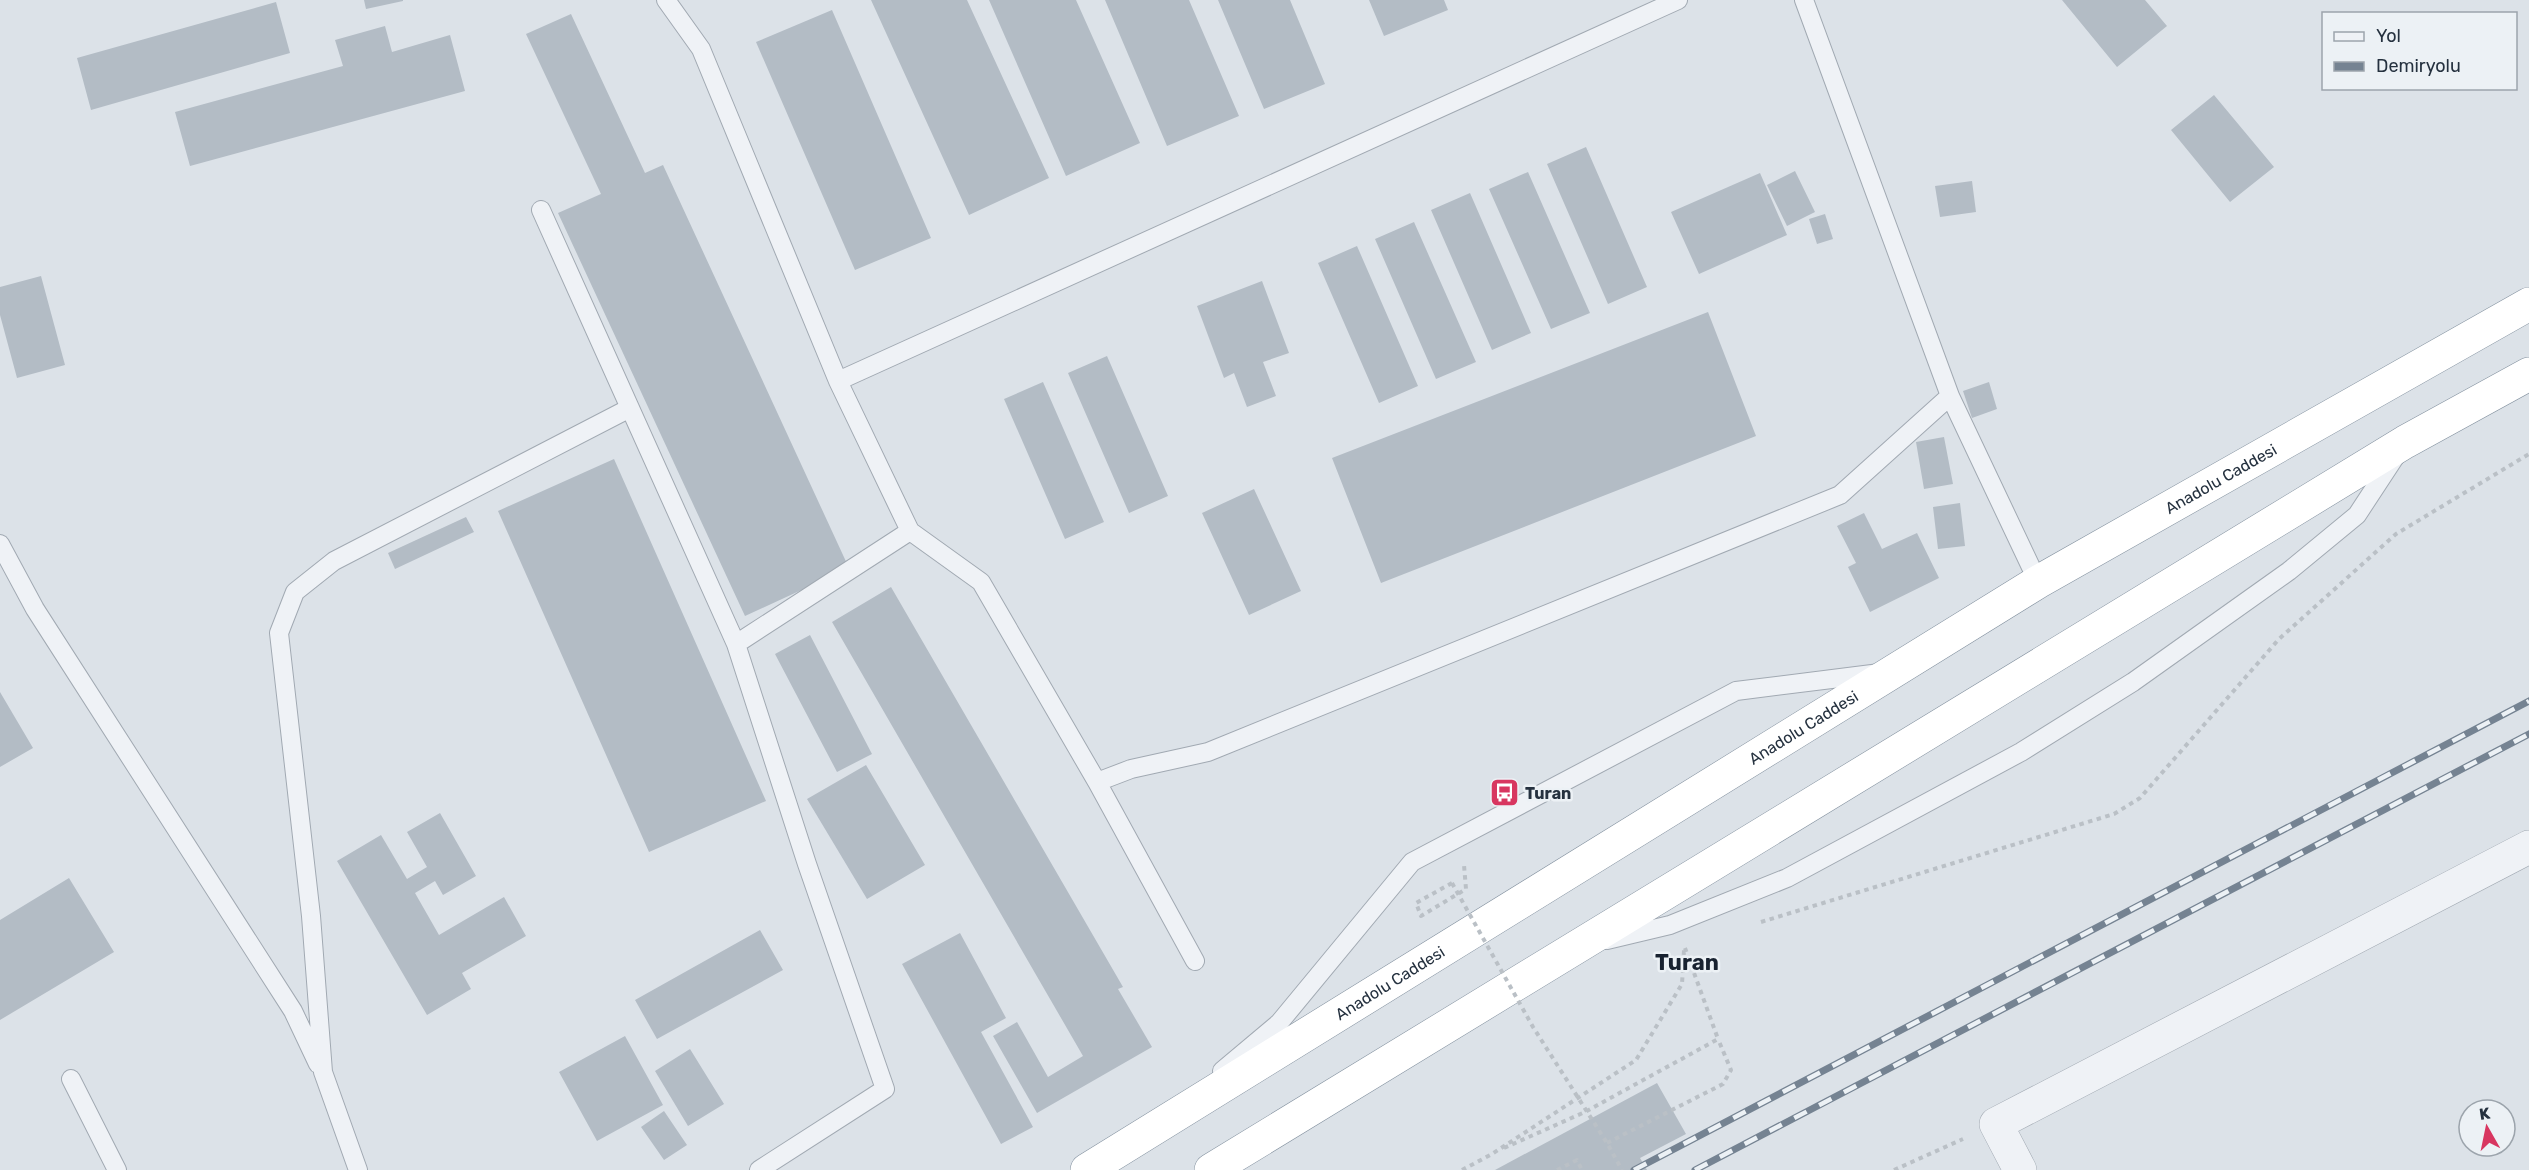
<svg xmlns="http://www.w3.org/2000/svg" width="2529" height="1170" font-family="Rubik,sans-serif">
<style>
.building{fill:#b3bcc5}
.lines{fill:none;stroke-linecap:round;stroke-linejoin:round}
.service-casing{stroke:#a1a9b2;stroke-width:20}
.minor-casing{stroke:#a1a9b2;stroke-width:34}
.trunk-casing{stroke:#83919f;stroke-width:34}
.path{stroke:#bac0c6;stroke-width:4;stroke-dasharray:4.5 4.5;stroke-linecap:butt}
.service{stroke:#eff2f6;stroke-width:18}
.minor{stroke:#eff2f6;stroke-width:33}
.trunk{stroke:#fff;stroke-width:33}
.rail-casing{stroke:#758392;stroke-width:7}
.rail{stroke:#ecf1f5;stroke-width:4.5;stroke-dasharray:14;stroke-linecap:butt}
.path-bridge{stroke:#bac0c6;stroke-width:4;stroke-dasharray:4.5 4.5;stroke-linecap:butt}
.labels{text-anchor:middle;stroke-width:5;stroke-linejoin:round;paint-order:stroke}
.street-label{font-size:16px;fill:#25313f;stroke:#ecf1f5}
.poi-label{font-size:16px;font-weight:bold;fill:#25313f;stroke:#ecf1f5;text-anchor:start}
.district-label{font-size:22px;font-weight:bold;fill:#182230;stroke:#ecf1f5}
</style>
<rect width="100%" height="100%" fill="#dce2e8"/>
<path class="building" d="M 364,0 L 403,0 L 403,1 L 366,9 Z
M 871,0 L 967,0 L 1049,178 L 969,215 Z
M 989,0 L 1076,0 L 1140,143 L 1066,176 Z
M 1105,0 L 1189,0 L 1239,116 L 1167,146 Z
M 1218,0 L 1290,0 L 1325,84 L 1264,109 Z
M 1369,0 L 1444,0 L 1448,10 L 1384,36 Z
M 2062,0 L 2145,0 L 2167,26 L 2117,67 Z
M 276,2 L 290,53 L 91,110 L 77,58 Z
M 832,10 L 931,238 L 855,270 L 756,42 Z
M 571,14 L 645,173 L 663,165 L 849,568 L 745,616 L 558,213 L 601,194 L 526,34 Z
M 385,26 L 392,52 L 450,35 L 465,91 L 190,166 L 175,112 L 343,66 L 335,40 Z
M 2214,95 L 2274,167 L 2230,202 L 2171,130 Z
M 1586,147 L 1647,287 L 1608,304 L 1547,164 Z
M 1795,171 L 1815,212 L 1787,226 L 1767,185 Z
M 1528,172 L 1590,313 L 1551,329 L 1489,189 Z
M 1760,173 L 1787,235 L 1699,274 L 1671,212 Z
M 1972,181 L 1976,212 L 1940,217 L 1935,186 Z
M 1470,193 L 1531,333 L 1492,350 L 1431,210 Z
M 1825,214 L 1833,239 L 1817,244 L 1809,219 Z
M 1414,222 L 1476,362 L 1436,379 L 1375,239 Z
M 1357,246 L 1418,386 L 1379,403 L 1318,263 Z
M 41,276 L 65,365 L 17,378 L 0,315 L 0,287 Z
M 1262,281 L 1289,353 L 1263,362 L 1276,396 L 1247,407 L 1234,373 L 1224,378 L 1197,306 Z
M 1708,312 L 1756,436 L 1381,583 L 1332,458 Z
M 1107,356 L 1168,496 L 1129,513 L 1068,373 Z
M 1043,382 L 1104,522 L 1065,539 L 1004,399 Z
M 1989,382 L 1997,409 L 1972,418 L 1963,391 Z
M 1944,437 L 1953,484 L 1924,489 L 1916,442 Z
M 614,459 L 766,801 L 649,852 L 498,511 Z
M 1254,489 L 1301,591 L 1249,615 L 1202,513 Z
M 1960,503 L 1965,546 L 1938,549 L 1933,507 Z
M 1864,513 L 1882,549 L 1917,533 L 1939,578 L 1870,612 L 1848,567 L 1856,563 L 1837,526 Z
M 466,517 L 474,532 L 395,569 L 388,553 Z
M 891,587 L 1123,987 L 1118,989 L 1152,1047 L 1037,1113 L 993,1036 L 1017,1022 L 1048,1077 L 1083,1056 L 832,622 Z
M 810,635 L 872,754 L 837,772 L 775,654 Z
M 0,692 L 33,748 L 0,767 Z
M 866,765 L 925,865 L 867,899 L 807,799 Z
M 440,813 L 476,876 L 443,895 L 435,881 L 415,893 L 439,935 L 504,897 L 526,936 L 462,973 L 471,989 L 427,1015 L 337,861 L 381,835 L 407,879 L 427,867 L 407,832 Z
M 69,878 L 114,952 L 0,1020 L 0,920 Z
M 760,930 L 783,970 L 657,1039 L 635,1000 Z
M 960,933 L 1006,1018 L 981,1032 L 1033,1127 L 1001,1144 L 902,964 Z
M 625,1036 L 663,1105 L 597,1141 L 559,1072 Z
M 690,1049 L 724,1104 L 688,1126 L 655,1071 Z
M 1657,1083 L 1686,1134 L 1640,1158 L 1647,1170 L 1495,1170 Z
M 664,1111 L 687,1145 L 664,1160 L 641,1127 Z"/>
<g class="lines">
<defs>
<path id="service" d="M 666,0 L 701,49 L 838,381 L 910,531 L 981,582 L 1097,782 L 1195,961
M 1804,0 L 1950,396 L 2038,582
M 541,210 L 736,644
M 838,381 L 1678,0
M 0,544 L 35,609 L 293,1011 L 318,1064
M 1097,782 L 1131,769 L 1208,752 L 1840,495 L 1950,396
M 1607,940 L 1670,925 L 1787,878 L 2021,752 L 2133,682 L 2289,571 L 2357,515 L 2397,454
M 1222,1071 L 1279,1023 L 1412,862 L 1736,691 L 1880,673
M 71,1079 L 117,1170
M 358,1170 L 323,1072 L 311,916 L 279,633 L 295,592 L 334,561 L 630,408
M 759,1170 L 885,1089 L 807,864 L 736,644 L 910,531"/>
<path id="minor" d="M 2020,1170 L 1996,1124 L 2529,847"/>
<g id="trunk">
<path id="s1" d="M 1087,1170 L 2038,582 L 2529,304"/>
<path d="M 1211,1170 L 2405,442 L 2529,374"/>
</g>
</defs>
<use href="#service" class="service-casing"/>
<use href="#minor" class="minor-casing"/>
<use href="#trunk" class="trunk-casing"/>
<path class="path" d="M 1452,883 L 1416,903 L 1421,916 L 1466,889 L 1464,865
M 1761,922 L 2114,814 L 2140,798 L 2279,639 L 2396,534 L 2529,454
M 1607,1143 L 1723,1084 L 1731,1070 L 1718,1039
M 1504,1148 L 1585,1112 L 1718,1039 L 1685,948
M 1462,1170 L 1492,1154 L 1636,1060 L 1682,984 L 1684,950
M 1557,1170 L 1577,1160 L 1582,1170
M 1894,1170 L 1963,1139"/>
<use href="#service" class="service"/>
<use href="#minor" class="minor"/>
<use href="#trunk" class="trunk"/>
<defs>
<path id="rail" d="M 1634,1170 L 2529,701
M 1695,1170 L 2529,734"/>
</defs>
<use href="#rail" class="rail-casing"/>
<use href="#rail" class="rail"/>
<path class="path-bridge" d="M 1452,883 L 1533,1027 L 1607,1143 L 1622,1170"/>
</g>
<defs>
<symbol id="bus-square" viewBox="-11 -11 22 22"><rect x="-9" y="-9" width="18" height="18" rx="4" fill="#d83660" stroke="#ecf1f5"/><path d="M-5-6H5V4H4V6H2V4H-2V6H-4V4H-5ZM-3.5-4V0h7V-4ZM-3.5 1.2v1.5H-2V1.2ZM2 1.2v1.5H3.5V1.2Z" fill="#fff"/></symbol>
</defs>
<g fill-rule="evenodd">
<use href="#bus-square" x="1488" y="776" width="33" height="33"/>
</g>
<g class="labels">
<g class="street-label">
<text dy="6" stroke="none"><textPath href="#s1" startOffset="1328">Anadolu Caddesi</textPath></text>
<text dy="6" stroke="none"><textPath href="#s1" startOffset="842">Anadolu Caddesi</textPath></text>
<text dy="6" stroke="none"><textPath href="#s1" startOffset="356">Anadolu Caddesi</textPath></text>
</g>
<g class="poi-label">
<text x="1525" y="799">Turan</text>
</g>
<g class="district-label">
<text x="1687" y="970">Turan</text>
</g>
</g>
<rect x="2322" y="12" width="195" height="78" fill="#ecf1f5" stroke="#9ca4ac" stroke-width="1.5"/>
<rect x="2334" y="32" width="30" height="9" fill="#eff2f6" stroke="#9ca4ac" stroke-width="1.5"/>
<text x="2376" y="42" font-size="18" fill="#25313f">Yol</text>
<rect x="2334" y="62" width="30" height="9" fill="#758392" stroke="#9ca4ac" stroke-width="1.5"/>
<text x="2376" y="72" font-size="18" fill="#25313f">Demiryolu</text>
<g transform="translate(2487 1128) rotate(351)"><circle r="28" fill="#ecf1f5" stroke="#9ca4ac" stroke-width="1.5"/>
<path d="M0-4.5L10 22L0 15L-10 22Z" fill="#d83660"/>
<text y="-9" font-size="16" font-weight="bold" text-anchor="middle" fill="#25313f">K</text>
</g>
</svg>
